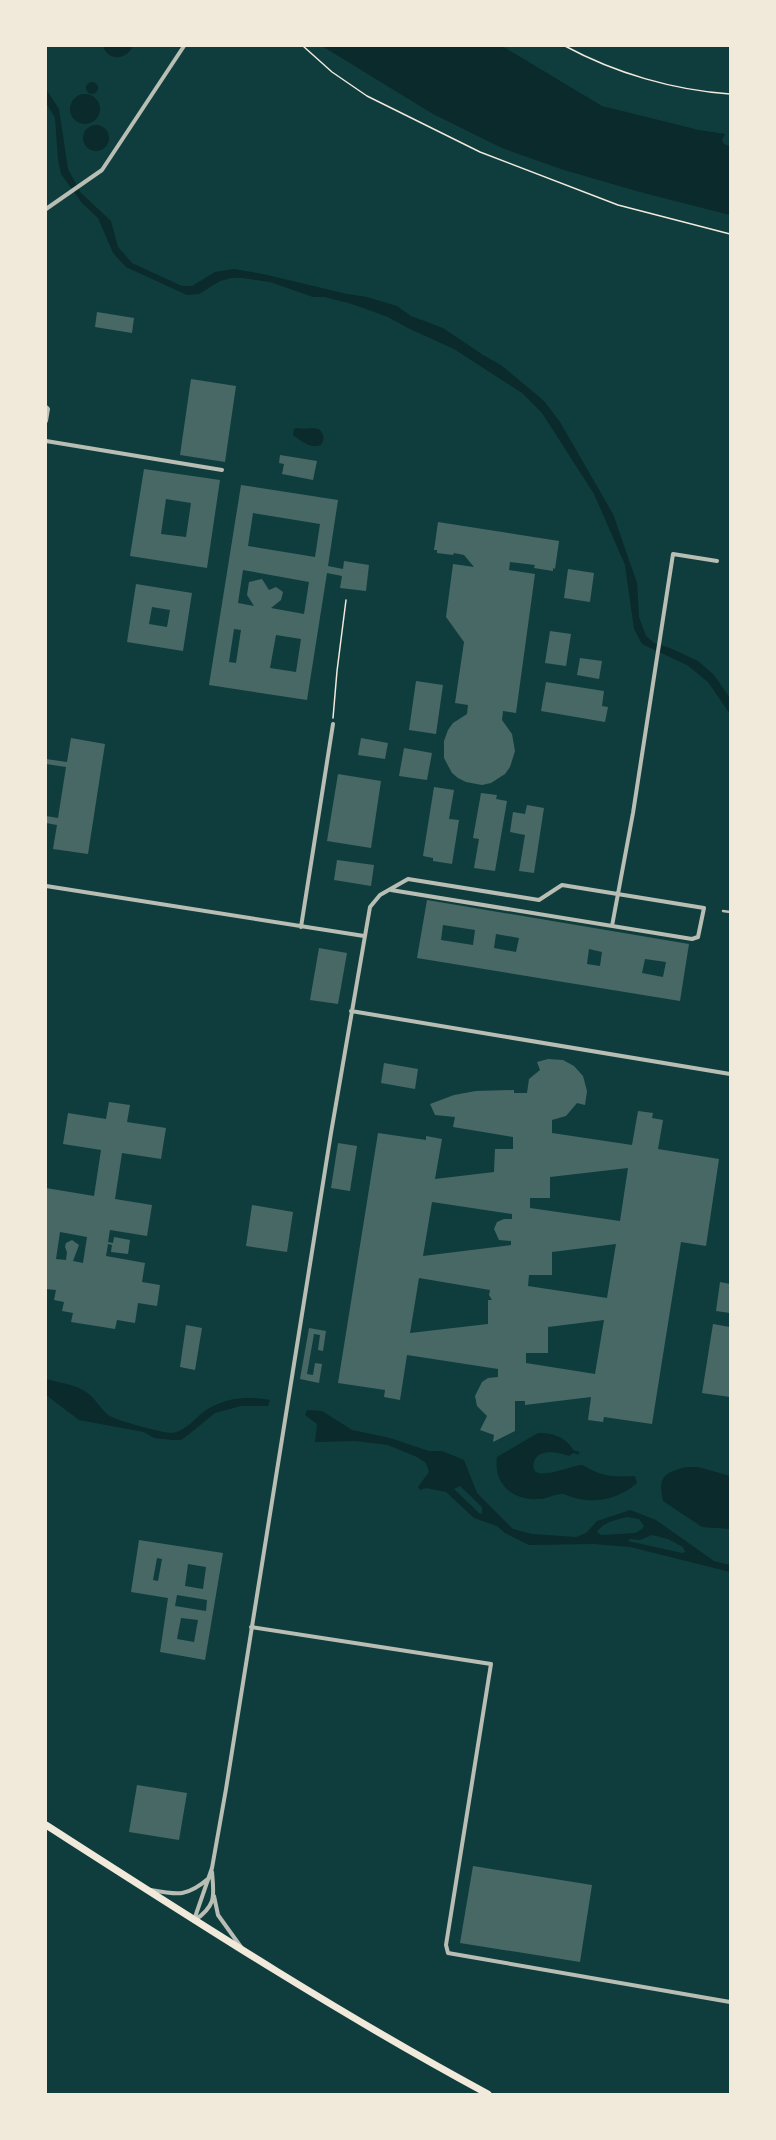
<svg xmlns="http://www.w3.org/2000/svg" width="776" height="2140" font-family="'Exo 2',sans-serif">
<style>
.water{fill:#0a2a2b;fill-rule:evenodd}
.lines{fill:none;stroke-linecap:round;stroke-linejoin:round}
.stream{stroke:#0a2a2b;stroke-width:2.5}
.building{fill:#486865;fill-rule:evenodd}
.path{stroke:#f1e9da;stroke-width:1.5}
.service{stroke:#b8beb3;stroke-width:2.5}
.minor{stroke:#b8beb3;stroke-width:4}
.secondary{stroke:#f1e9da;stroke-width:7}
</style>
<rect width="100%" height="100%" fill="#0f3d3e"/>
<path class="water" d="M 103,46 L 133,46 C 127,60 108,62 103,46 Z
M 322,46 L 502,46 L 602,106 L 699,130 L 725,134 L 722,140 L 724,144 L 730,146 L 730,215 L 640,192 L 564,170 L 502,148 L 433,114 Z
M86 88a6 6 0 1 1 12 0a6 6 0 1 1-12 0Z
M 46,89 L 59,109 L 68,169 L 81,193 L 111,221 L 118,247 L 132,263 L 182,286 L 192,286 L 215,272 L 234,269 L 263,274 L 347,294 L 367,297 L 397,306 L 411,316 L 443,328 L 483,355 L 501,365 L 544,401 L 560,422 L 613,514 L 637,583 L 639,617 L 646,636 L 654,643 L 670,648 L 698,661 L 714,675 L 730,698 L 730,714 L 708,682 L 687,665 L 642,644 L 634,629 L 625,565 L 594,494 L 542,413 L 522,393 L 454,349 L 408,328 L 388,317 L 352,304 L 325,297 L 313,297 L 270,282 L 243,278 L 231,278 L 220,281 L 199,294 L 187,295 L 126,267 L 113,253 L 98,218 L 82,203 L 61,174 L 58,160 L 55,118 L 46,103 Z
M70 109a15 15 0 1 1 30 0a15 15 0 1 1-30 0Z
M83 138a13 13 0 1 1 26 0a13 13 0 1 1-26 0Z
M 297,428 C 305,430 311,427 319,429 C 324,434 325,439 321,445 C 309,449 302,441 293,435 L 294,429 Z
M 46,1379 C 57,1382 71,1384 81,1389 C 96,1396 101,1412 112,1417 C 119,1421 163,1433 171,1433 C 184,1433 196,1417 206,1410 C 227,1397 246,1396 270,1400 L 268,1406 L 241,1406 L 215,1413 L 188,1435 L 181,1440 L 172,1440 L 154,1438 L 144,1432 L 79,1420 L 46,1395 Z
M 307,1410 L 322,1411 L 352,1430 L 390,1438 L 429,1451 L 442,1451 L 464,1460 L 477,1493 L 513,1529 L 532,1534 L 576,1537 L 586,1533 L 597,1521 L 630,1510 L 656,1520 L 714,1561 L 730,1565 L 730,1572 L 630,1547 L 593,1544 L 529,1545 L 505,1533 L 497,1526 L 474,1518 L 446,1492 L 426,1488 L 420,1490 L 418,1487 L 429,1472 L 426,1463 L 417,1457 L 388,1445 L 355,1441 L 315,1442 L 317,1424 L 305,1415 ZM 460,1486 L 482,1507 L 482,1514 L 479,1513 L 454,1489 ZM 627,1517 L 639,1519 L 644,1526 L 642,1529 L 635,1533 L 601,1535 L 597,1532 C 603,1522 616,1520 627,1517 ZM 652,1535 L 668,1539 L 683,1547 L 685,1552 L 682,1553 L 628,1541 L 630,1539 L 640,1540 Z
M 538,1433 C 556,1433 566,1438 575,1452 L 569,1456 C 559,1452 538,1448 534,1462 C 533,1465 533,1468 535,1471 C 543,1479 572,1465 583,1465 C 602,1477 613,1477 635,1476 L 637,1483 C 620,1498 598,1504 575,1498 C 571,1497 567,1495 563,1494 C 556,1493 547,1499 539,1499 C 513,1501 493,1484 497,1457 Z
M 686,1467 L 698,1467 L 730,1476 L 730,1529 L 702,1527 L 663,1501 C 658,1477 663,1473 686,1467 Z"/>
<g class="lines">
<path class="stream" d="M 575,1452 L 578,1453"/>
</g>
<path class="building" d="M 97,312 L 134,318 L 132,333 L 95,327 Z
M 191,379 L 236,386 L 225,462 L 180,455 Z
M 280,455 L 317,461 L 313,480 L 282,474 L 284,464 L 279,463 Z
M 144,469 L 220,480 L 207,568 L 130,556 ZM 166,499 L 191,503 L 186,537 L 161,534 Z
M 241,485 L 338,500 L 328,566 L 343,569 L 344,561 L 369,565 L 366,591 L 340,588 L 342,576 L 327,573 L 307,700 L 209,685 ZM 253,513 L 320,524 L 315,557 L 248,546 ZM 243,570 L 309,582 L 304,614 L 271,608 L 281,600 L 283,592 L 276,587 L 269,590 L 262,579 L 249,582 L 247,595 L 254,606 L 238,603 ZM 234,629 L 241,630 L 236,663 L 229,662 ZM 276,635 L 301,639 L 296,672 L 270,668 Z
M 438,522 L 559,541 L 555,569 L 553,568 L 553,571 L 534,568 L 535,565 L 510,562 L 509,570 L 535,574 L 516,713 L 503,711 L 502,720 L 512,734 L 515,751 L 510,767 L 505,774 L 491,783 L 482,785 L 466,782 L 458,778 L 452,773 L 444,758 L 444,741 L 448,730 L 453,723 L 467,714 L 468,705 L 455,703 L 464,642 L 446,617 L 453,564 L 474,567 L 464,555 L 454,553 L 453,555 L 437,553 L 437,550 L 434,550 Z
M 568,569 L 594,573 L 590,602 L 564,598 Z
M 136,584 L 192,593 L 183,651 L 127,642 ZM 152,607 L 170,610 L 167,627 L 149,624 Z
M 550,631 L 571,634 L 566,666 L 545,663 Z
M 580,658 L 602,661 L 599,679 L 577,675 Z
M 416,681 L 443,685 L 436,734 L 409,730 Z
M 546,682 L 604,691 L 602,706 L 608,707 L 605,722 L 541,711 Z
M 71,738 L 105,744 L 88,854 L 53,849 L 57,825 L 46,823 L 46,816 L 58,818 L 66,767 L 46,764 L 46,759 L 67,762 Z
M 361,738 L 388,743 L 385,759 L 358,755 Z
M 404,748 L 432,753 L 427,780 L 399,776 Z
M 338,774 L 381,781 L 371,848 L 327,841 Z
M 434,787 L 454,790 L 449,819 L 459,820 L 452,864 L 433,861 L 433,858 L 423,856 Z
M 481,793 L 497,795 L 496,799 L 507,801 L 495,871 L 474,868 L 479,839 L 473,838 Z
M 527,805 L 544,808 L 534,873 L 519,871 L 525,835 L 510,832 L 513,812 L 525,814 Z
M 337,860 L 374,865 L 371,886 L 334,880 Z
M 427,900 L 689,944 L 680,1001 L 417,958 ZM 443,925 L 475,930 L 473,945 L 441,940 ZM 496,934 L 519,938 L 516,952 L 494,948 ZM 589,949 L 602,952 L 600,966 L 587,964 ZM 645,959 L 666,962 L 663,977 L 642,973 Z
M 319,948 L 347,953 L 338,1004 L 310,1000 Z
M 548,1059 L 563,1060 L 574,1066 L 583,1076 L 587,1091 L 585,1105 L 577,1103 L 566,1116 L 552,1120 L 552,1133 L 632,1145 L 638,1111 L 653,1113 L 652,1118 L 663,1120 L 658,1149 L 719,1159 L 706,1246 L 681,1242 L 652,1424 L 604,1417 L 603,1422 L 588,1420 L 591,1397 L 525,1405 L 525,1401 L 515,1401 L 515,1431 L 493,1442 L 494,1435 L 480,1430 L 487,1416 L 477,1406 L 475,1396 L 482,1382 L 488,1378 L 498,1377 L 498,1369 L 407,1355 L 400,1400 L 384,1397 L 385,1390 L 338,1383 L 378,1133 L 426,1140 L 426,1136 L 442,1139 L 435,1179 L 494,1172 L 495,1149 L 513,1149 L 513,1137 L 453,1127 L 455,1117 L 435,1115 L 430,1104 L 454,1095 L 476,1091 L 514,1090 L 514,1093 L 527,1093 L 529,1079 L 540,1070 L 537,1062 ZM 628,1168 L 620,1221 L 530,1208 L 530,1198 L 550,1198 L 550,1177 ZM 432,1202 L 512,1214 L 512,1219 L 504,1219 L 497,1222 L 494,1229 L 499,1240 L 511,1241 L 511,1245 L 423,1256 ZM 616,1244 L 607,1298 L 528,1286 L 529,1275 L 552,1275 L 552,1252 ZM 419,1278 L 490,1290 L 489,1295 L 492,1300 L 488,1300 L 488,1324 L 410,1333 ZM 604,1320 L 595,1374 L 526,1363 L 526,1353 L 548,1353 L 548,1327 Z
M 384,1063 L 418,1069 L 415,1089 L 381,1083 Z
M 109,1102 L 130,1105 L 127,1122 L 166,1128 L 161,1159 L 122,1153 L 115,1199 L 152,1205 L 147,1236 L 110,1230 L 108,1242 L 113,1243 L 114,1237 L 130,1240 L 128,1254 L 111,1252 L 112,1245 L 108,1244 L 106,1256 L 145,1263 L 142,1282 L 160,1285 L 157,1306 L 138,1303 L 135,1323 L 117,1320 L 115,1329 L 71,1322 L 73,1313 L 62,1311 L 64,1302 L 54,1300 L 56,1290 L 46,1289 L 46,1188 L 94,1196 L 101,1150 L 63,1144 L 68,1113 L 106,1119 ZM 60,1232 L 87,1237 L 83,1263 L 73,1261 L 79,1245 L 72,1240 L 66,1243 L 65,1247 L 67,1252 L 66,1260 L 56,1259 Z
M 338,1143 L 357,1146 L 350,1191 L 331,1188 Z
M 252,1205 L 293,1212 L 287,1252 L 246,1246 Z
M 720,1282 L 730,1284 L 730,1313 L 716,1311 Z
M 713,1324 L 730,1327 L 730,1397 L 702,1393 Z
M 186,1325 L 202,1328 L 195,1370 L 180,1367 Z
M 309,1328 L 326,1331 L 323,1351 L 318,1350 L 320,1335 L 314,1334 L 307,1374 L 313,1375 L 315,1363 L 322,1364 L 319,1383 L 300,1379 Z
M 139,1540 L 223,1553 L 205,1660 L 160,1652 L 168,1598 L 131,1592 ZM 157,1558 L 162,1559 L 158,1581 L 153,1580 ZM 188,1564 L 206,1567 L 203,1589 L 185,1586 ZM 177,1595 L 207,1600 L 206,1611 L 175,1606 ZM 181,1618 L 198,1620 L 194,1642 L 177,1639 Z
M 137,1785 L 187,1793 L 179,1840 L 129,1832 Z
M 473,1866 L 592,1885 L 580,1962 L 460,1943 Z"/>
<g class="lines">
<path class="path" d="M 303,46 L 332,72 L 367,96 L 480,152 L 618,205 L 730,234
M 565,46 C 615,73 673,90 730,94
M 333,718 L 337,671 L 346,600"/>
<path class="service" d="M 723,911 L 730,912"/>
<path class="minor" d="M 46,209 L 102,170 L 184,46
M 46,407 L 48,409 L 46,421
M 46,441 L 222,470
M 46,886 L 364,936
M 612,926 L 633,813 L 673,554 L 717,561
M 301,927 L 333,724
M 351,1011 L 730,1074
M 251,1627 L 491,1664 L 446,1945 L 448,1953 L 730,2002
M 151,1890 C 178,1895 187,1897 209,1878
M 214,1896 L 218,1915 L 241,1947
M 194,1920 L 212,1868 L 226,1789 L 331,1133 L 370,907 L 380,895 L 408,879 L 539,900 L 562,885 L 704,908 L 698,937 L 692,939 L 391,890
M 194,1921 C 217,1905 214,1896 212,1872"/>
<path class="secondary" d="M 46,1825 C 191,1918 336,2012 488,2094"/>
</g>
<rect width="776" height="2140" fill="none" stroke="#f1e9da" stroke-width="94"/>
</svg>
